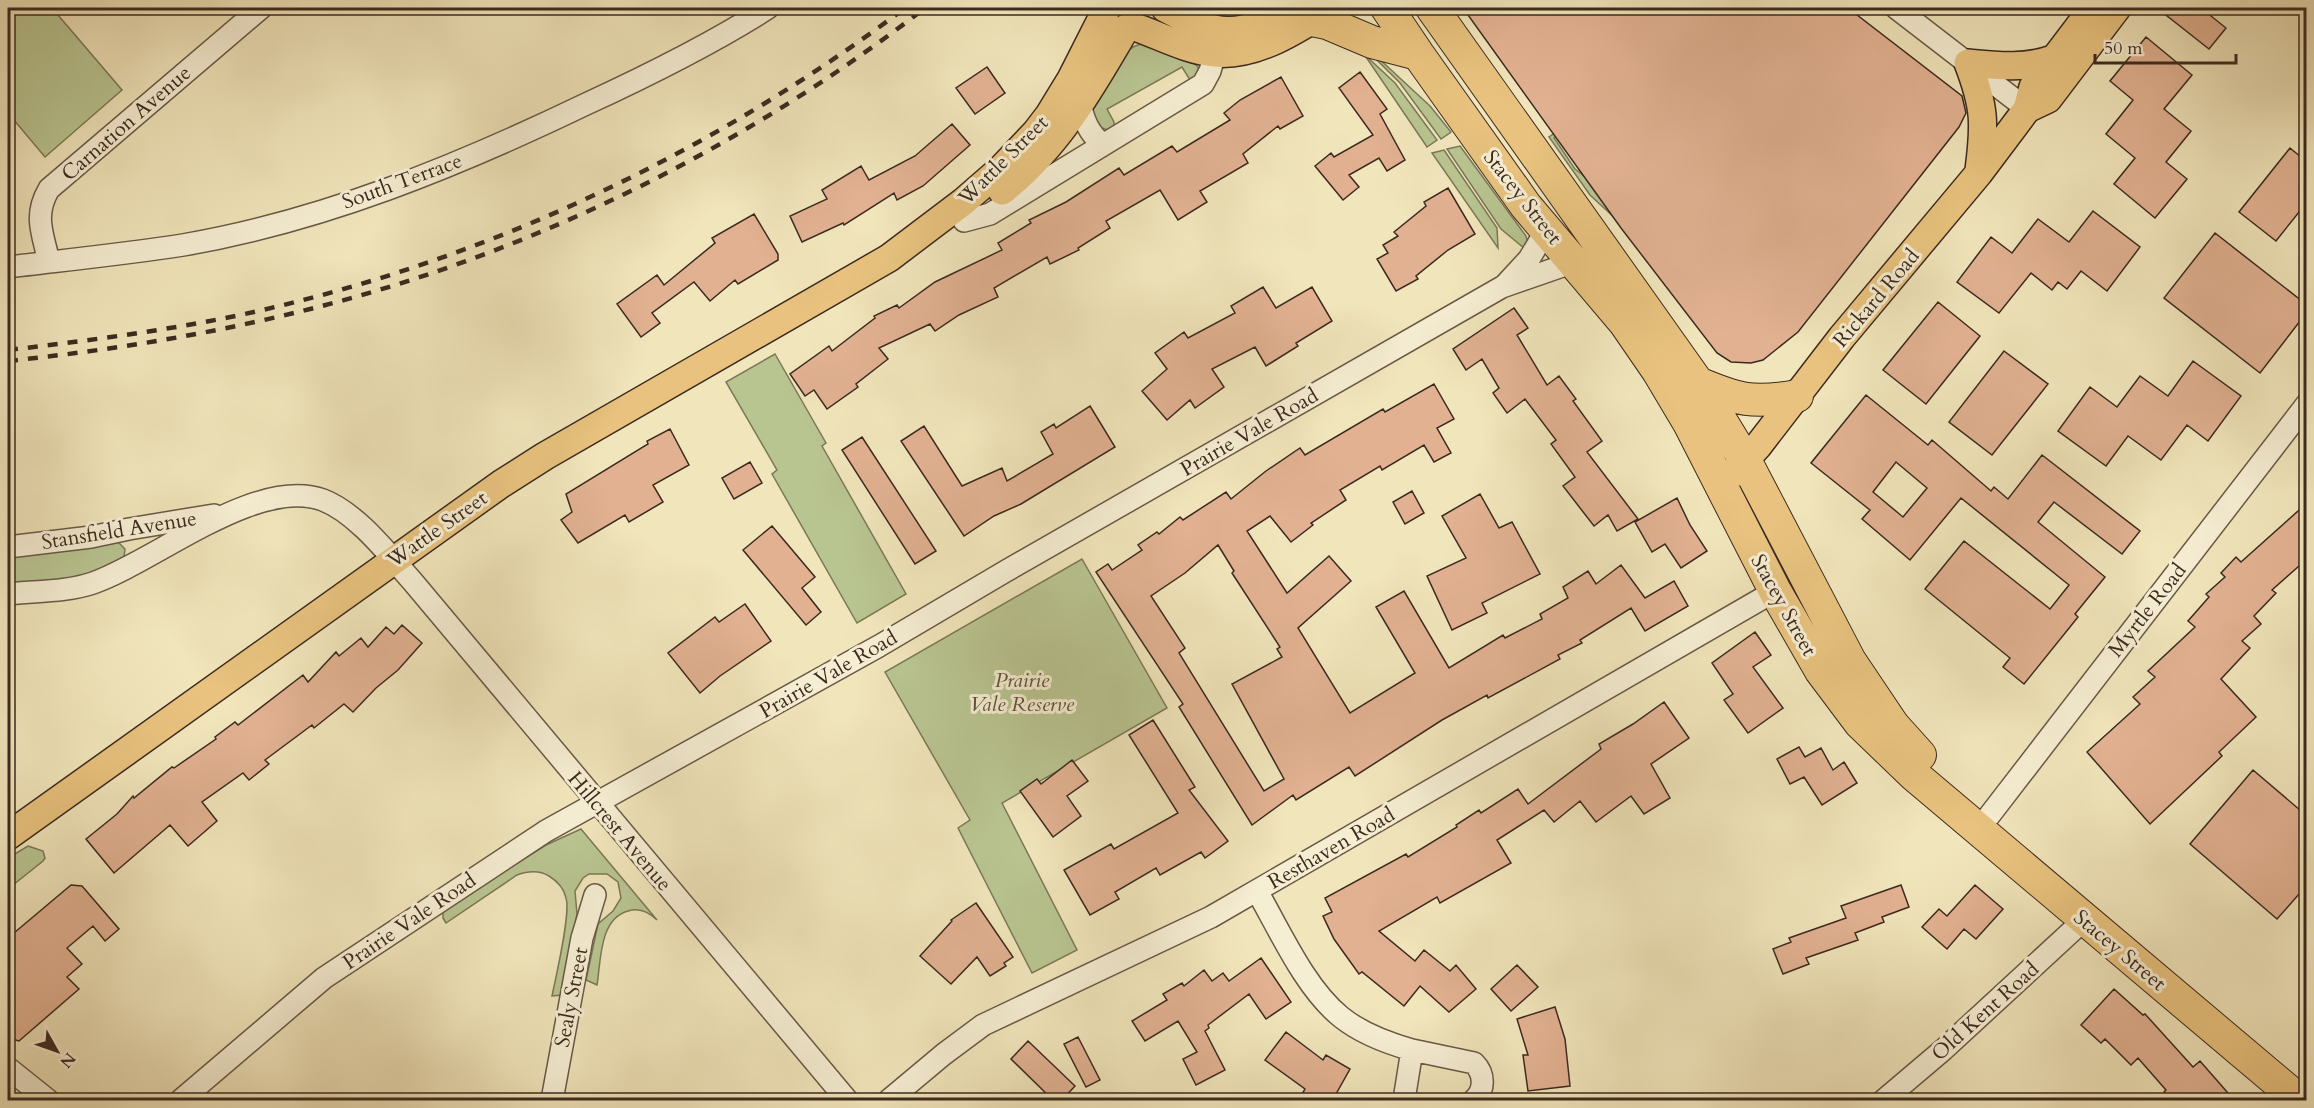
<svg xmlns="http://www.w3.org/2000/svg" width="2314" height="1108" font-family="Cardo,serif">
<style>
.green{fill:#b9c591;stroke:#7a7858;stroke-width:1.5}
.building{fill:#e1b191;stroke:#3c2a1f;stroke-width:1.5;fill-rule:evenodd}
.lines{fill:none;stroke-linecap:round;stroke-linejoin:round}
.minor-casing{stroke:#695946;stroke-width:24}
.major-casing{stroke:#3c2a1f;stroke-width:30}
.highway-casing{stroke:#3c2a1f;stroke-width:34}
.minor{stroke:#f6eed3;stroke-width:21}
.major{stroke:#e8c27e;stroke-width:27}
.highway{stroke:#e8c27e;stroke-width:32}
.rail{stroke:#3c2a1f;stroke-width:4.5;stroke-dasharray:10 10;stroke-linecap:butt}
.labels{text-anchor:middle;stroke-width:6;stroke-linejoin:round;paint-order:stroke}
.street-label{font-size:21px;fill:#3c2a1f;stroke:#f6eed3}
.park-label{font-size:21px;font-style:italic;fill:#5b513c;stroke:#f6eed3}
</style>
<rect width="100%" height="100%" fill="#f1e5bb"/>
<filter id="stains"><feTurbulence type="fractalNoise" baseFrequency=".00333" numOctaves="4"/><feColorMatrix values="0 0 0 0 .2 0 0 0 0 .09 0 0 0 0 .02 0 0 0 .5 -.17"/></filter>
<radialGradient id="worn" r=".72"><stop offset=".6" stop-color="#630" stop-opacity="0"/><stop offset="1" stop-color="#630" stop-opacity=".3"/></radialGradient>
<path class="green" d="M 11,8 L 52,8 L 122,90 L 45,157 L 8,113 L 8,10 Z
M 1141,44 L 1147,44 L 1190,60 L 1198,67 L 1199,76 L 1190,80 L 1182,67 L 1107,109 L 1114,122 L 1114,127 L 1108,130 C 1097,127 1091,120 1093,109 C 1104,88 1115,50 1141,44 Z
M 1364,54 L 1395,83 L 1437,140 L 1427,147 Z
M 1375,55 L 1430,106 L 1451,132 L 1441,139 L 1400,83 L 1374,57 Z
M 1566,125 L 1568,128 L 1554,138 L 1575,169 L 1627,209 L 1618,221 L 1590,195 L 1549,137 Z
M 1460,146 L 1526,236 L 1528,244 L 1524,248 L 1501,229 L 1447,149 Z
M 1444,150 L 1497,228 L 1498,248 L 1432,153 Z
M 775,354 L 826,443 L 822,446 L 906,594 L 857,623 L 772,474 L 777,470 L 726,382 Z
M 117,541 L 125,549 L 124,557 L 89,576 L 8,586 L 8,554 Z
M 1082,559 L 1167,708 L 1002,803 L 1077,950 L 1032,973 L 958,828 L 970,820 L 885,672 Z
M 581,829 L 657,920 C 649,912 640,907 628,911 C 599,919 601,961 597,985 L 586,980 L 598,924 L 613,911 L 621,898 L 618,882 L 607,874 L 589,874 L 583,878 L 575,891 L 577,914 L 563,995 L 552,996 C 556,976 571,913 566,898 C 564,888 557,881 549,876 C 539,870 528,871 517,875 L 446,923 L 443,918 L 443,910 L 546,845 Z
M 28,846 L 43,851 L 45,858 L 43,861 L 8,889 L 8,858 Z"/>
<path class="building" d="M 1463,8 L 1848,8 L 1962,96 L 1966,113 L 1959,127 L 1798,332 L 1763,360 L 1751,363 L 1731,362 L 1717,353 L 1621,228 Z
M 2157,8 L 2201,8 L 2226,28 L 2209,49 Z
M 2146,37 L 2192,75 L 2164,109 L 2191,131 L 2166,162 L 2187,179 L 2155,218 L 2114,184 L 2135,158 L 2106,134 L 2133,100 L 2110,81 Z
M 987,67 L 1005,93 L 975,114 L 956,88 Z
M 1360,72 L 1387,109 L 1380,114 L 1405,160 L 1387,171 L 1379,158 L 1349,175 L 1359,187 L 1343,200 L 1315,166 L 1331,153 L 1334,157 L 1373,135 L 1339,88 Z
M 1281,77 L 1303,116 L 1280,129 L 1278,126 L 1243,154 L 1248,163 L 1200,191 L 1207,202 L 1178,220 L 1160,190 L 1106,221 L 1110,228 L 1078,248 L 1079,250 L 1050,264 L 1047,257 L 994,288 L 998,297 L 959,315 L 935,331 L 930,324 L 879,348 L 888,359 L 856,384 L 858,387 L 827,409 L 814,390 L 805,396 L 790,374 L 829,346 L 832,351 L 875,318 L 874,316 L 897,305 L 899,308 L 935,282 L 1002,250 L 998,243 L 1031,223 L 1029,220 L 1066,202 L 1119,168 L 1124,175 L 1172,146 L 1177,152 L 1230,120 L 1224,113 L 1240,100 Z
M 952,124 L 970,145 L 923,186 L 897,200 L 894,193 L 844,225 L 843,223 L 802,242 L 790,216 L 827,199 L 822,190 L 861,166 L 869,180 L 915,156 Z
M 2290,148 L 2307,162 L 2307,202 L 2276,241 L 2239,212 Z
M 1448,188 L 1475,234 L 1448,250 L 1416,276 L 1418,279 L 1396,291 L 1377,259 L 1388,253 L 1383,245 L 1398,236 L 1394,232 L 1426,206 L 1424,202 Z
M 2093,211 L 2140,247 L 2107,291 L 2081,271 L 2067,289 L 2058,282 L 2052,290 L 2031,273 L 1999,313 L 1957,282 L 1991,237 L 2012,253 L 2038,219 L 2069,242 Z
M 754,214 L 778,254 L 778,260 L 738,284 L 735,280 L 710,301 L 694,282 L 652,313 L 660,323 L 641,337 L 617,304 L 657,275 L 664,285 L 715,243 L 712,238 Z
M 2215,233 L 2307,305 L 2307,312 L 2260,373 L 2164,298 Z
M 1263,287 L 1276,308 L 1312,287 L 1332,321 L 1296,343 L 1298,346 L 1266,366 L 1255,347 L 1212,369 L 1224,387 L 1195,408 L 1190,400 L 1167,420 L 1142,391 L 1167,369 L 1155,353 L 1184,332 L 1188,338 L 1235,313 L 1231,306 Z
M 1938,302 L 1980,336 L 1926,404 L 1883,370 Z
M 1514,308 L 1528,328 L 1517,335 L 1547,385 L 1559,376 L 1576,399 L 1573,401 L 1602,441 L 1587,452 L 1638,519 L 1617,531 L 1608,515 L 1594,526 L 1563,486 L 1575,477 L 1551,444 L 1556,440 L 1525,399 L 1507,413 L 1493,393 L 1499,388 L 1482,359 L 1466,370 L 1453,349 Z
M 2004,351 L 2048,384 L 1992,455 L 1949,422 Z
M 2193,361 L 2241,396 L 2208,441 L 2187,425 L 2161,460 L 2128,436 L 2106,466 L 2058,431 L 2090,387 L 2117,407 L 2140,376 L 2168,396 Z
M 1434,384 L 1454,419 L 1437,428 L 1451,453 L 1434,462 L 1424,445 L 1382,470 L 1380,466 L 1340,490 L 1346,500 L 1311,523 L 1313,525 L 1291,542 L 1270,516 L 1247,531 L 1287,593 L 1329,556 L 1351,581 L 1298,628 L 1350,713 L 1415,673 L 1376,607 L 1404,591 L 1449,668 L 1503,635 L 1505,638 L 1542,619 L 1540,614 L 1568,598 L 1563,587 L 1588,571 L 1596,584 L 1621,565 L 1645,598 L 1674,581 L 1688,606 L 1645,631 L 1631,608 L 1580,640 L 1582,643 L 1558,655 L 1560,659 L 1488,698 L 1487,695 L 1442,720 L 1355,776 L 1349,767 L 1296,800 L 1293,795 L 1252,825 L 1179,707 L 1183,704 L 1096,572 L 1108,564 L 1112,570 L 1142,550 L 1138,545 L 1157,532 L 1159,534 L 1180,517 L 1183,520 L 1226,492 L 1231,499 L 1266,471 L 1300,448 L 1305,455 L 1383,409 L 1385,412 ZM 1218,545 L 1234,571 L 1232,573 L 1280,647 L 1277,649 L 1282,657 L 1232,684 L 1284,779 L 1264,791 L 1179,653 L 1185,648 L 1151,596 L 1185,573 Z
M 1866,395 L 1928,445 L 1932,440 L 1991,491 L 1994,487 L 2008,499 L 2042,455 L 2140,531 L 2122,554 L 2054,502 L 2038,522 L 2105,577 L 2075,614 L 2078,617 L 2024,684 L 2003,667 L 2010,658 L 1925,589 L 1964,541 L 2050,609 L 2069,585 L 1961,498 L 1910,560 L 1862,519 L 1870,510 L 1811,463 ZM 1896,462 L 1927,488 L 1903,517 L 1873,492 Z
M 1090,406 L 1115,447 L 1021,504 L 994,516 L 964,536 L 901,441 L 924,426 L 962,486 L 1002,468 L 1007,481 L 1053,454 L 1041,432 L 1054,424 L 1056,428 Z
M 670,429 L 689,465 L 653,485 L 663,502 L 629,522 L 625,515 L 578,543 L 561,520 L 572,512 L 566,494 L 648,444 L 647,441 Z
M 862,437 L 936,551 L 915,564 L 842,450 Z
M 750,462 L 762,483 L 734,499 L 722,478 Z
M 1412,491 L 1424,513 L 1405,524 L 1393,502 Z
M 1480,494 L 1499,528 L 1512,522 L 1540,574 L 1482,603 L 1487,613 L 1452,630 L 1427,576 L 1466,558 L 1442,516 Z
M 1677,498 L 1690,525 L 1707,551 L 1681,568 L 1665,544 L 1652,552 L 1635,522 Z
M 2307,503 L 2307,559 L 2272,590 L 2276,593 L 2254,616 L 2261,624 L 2242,641 L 2250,648 L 2221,679 L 2256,717 L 2219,752 L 2222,756 L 2150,824 L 2087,752 L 2140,704 L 2133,697 L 2155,677 L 2148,671 L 2195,627 L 2188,621 L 2209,597 L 2206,594 L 2225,577 L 2221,573 L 2236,557 L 2241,562 Z
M 772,526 L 815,577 L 802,588 L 821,612 L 806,625 L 743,550 Z
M 745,604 L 771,641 L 720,676 L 700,693 L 668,653 L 715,617 L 719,622 Z
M 402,625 L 422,643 L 398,670 L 376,688 L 353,712 L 344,704 L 314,728 L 312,725 L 265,760 L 269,764 L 249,780 L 243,773 L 202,802 L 217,821 L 188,846 L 170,825 L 114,873 L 86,839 L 117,814 L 133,796 L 134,798 L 172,767 L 174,768 L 216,739 L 215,737 L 235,722 L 238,725 L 303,675 L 308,682 L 336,652 L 339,656 L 361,638 L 368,647 L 386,627 L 394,634 Z
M 1755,632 L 1771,655 L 1753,667 L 1783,708 L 1748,733 L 1724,700 L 1733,694 L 1712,663 Z
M 1664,702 L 1689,738 L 1651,764 L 1670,798 L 1644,814 L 1631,796 L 1596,822 L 1580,801 L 1554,822 L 1544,810 L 1497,840 L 1511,863 L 1440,903 L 1437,897 L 1379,931 L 1415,961 L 1424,950 L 1450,971 L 1456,965 L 1476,989 L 1449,1012 L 1420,986 L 1404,1006 L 1362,972 L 1359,974 L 1334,939 L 1323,916 L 1332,912 L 1325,898 L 1406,854 L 1408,857 L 1457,827 L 1456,825 L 1479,810 L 1481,813 L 1518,789 L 1528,804 L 1601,749 L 1599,744 L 1633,724 Z
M 1153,720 L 1195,787 L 1189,790 L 1228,841 L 1205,858 L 1201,852 L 1160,875 L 1156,868 L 1115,892 L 1119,899 L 1090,915 L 1064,870 L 1111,844 L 1114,849 L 1178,813 L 1129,735 Z
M 1799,747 L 1805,757 L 1821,748 L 1833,770 L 1844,762 L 1857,783 L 1822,805 L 1804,777 L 1790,784 L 1777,759 Z
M 1072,760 L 1088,781 L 1067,796 L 1081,816 L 1053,837 L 1020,791 L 1037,779 L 1041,784 Z
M 2253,770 L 2307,816 L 2307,885 L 2277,919 L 2190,844 Z
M 71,885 L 82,886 L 119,929 L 105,941 L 93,926 L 67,948 L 82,964 L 67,977 L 79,989 L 19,1041 L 8,1038 L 8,938 Z
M 1901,885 L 1909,907 L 1882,917 L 1884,922 L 1855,933 L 1858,940 L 1806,958 L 1809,964 L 1783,974 L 1773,949 L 1791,942 L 1789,938 L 1846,918 L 1841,906 Z
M 1975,885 L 2003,909 L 1976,939 L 1964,929 L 1947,949 L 1922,927 L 1939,909 L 1947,916 Z
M 976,903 L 1013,957 L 1004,963 L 1006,966 L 990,976 L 977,957 L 951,984 L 920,956 L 952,921 L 951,920 Z
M 1261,958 L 1291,1002 L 1266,1019 L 1249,994 L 1208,1025 L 1209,1028 L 1205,1031 L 1225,1070 L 1196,1085 L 1183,1059 L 1197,1052 L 1178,1021 L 1145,1041 L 1132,1021 L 1167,1000 L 1163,994 L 1182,983 L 1184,986 L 1204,970 L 1212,981 L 1223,973 L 1229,981 Z
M 1517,965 L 1538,987 L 1511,1011 L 1491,989 Z
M 2114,989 L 2143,1015 L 2145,1014 L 2193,1067 L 2200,1061 L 2235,1101 L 2171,1101 L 2164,1092 L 2166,1090 L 2138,1058 L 2131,1065 L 2105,1039 L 2101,1043 L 2081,1025 Z
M 1555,1007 L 1565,1039 L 1570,1086 L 1528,1091 L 1523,1055 L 1528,1055 L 1517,1019 Z
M 1286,1032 L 1323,1060 L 1326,1055 L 1350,1069 L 1332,1101 L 1298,1101 L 1305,1089 L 1265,1060 Z
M 1078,1037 L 1100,1080 L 1086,1087 L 1064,1044 Z
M 1028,1041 L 1075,1086 L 1061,1101 L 1054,1101 L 1011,1059 Z"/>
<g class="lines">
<defs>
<path id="minor" d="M 1896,8 L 2027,109
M 1080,104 C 1084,121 1089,133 1102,144
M 964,221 L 990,214 L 1203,84 L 1210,71 L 1215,53
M 49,262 C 43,234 33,216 49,189 L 261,8
M 8,267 C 66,260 125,254 183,245 C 323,221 457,166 584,105 C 647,76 710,45 768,8
M 1505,285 L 1529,259 L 1547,229
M 8,547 L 91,537 L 129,529 L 214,515
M 8,594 C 35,591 67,592 93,583 C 156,561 256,476 323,500 C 357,513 389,555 413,582 L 847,1100
M 1989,816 L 2306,405
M 1257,891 C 1280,931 1305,988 1341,1017 C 1362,1034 1387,1043 1412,1050 L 1404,1100
M 1412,1050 L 1474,1063 C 1485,1074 1485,1090 1474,1100
M 8,1068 L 48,1100
M 181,1100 L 324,978 L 546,831 L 879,646 L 1006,571 L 1502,287 L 1574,262
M 552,1100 L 582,938 L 595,895
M 889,1100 L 944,1054 L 983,1025 L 1211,917 L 1775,591
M 1884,1100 L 1943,1050 L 2084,920"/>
<path id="major" d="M 1165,8 C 1219,37 1237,39 1291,8
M 1135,27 C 1161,36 1188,51 1215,53 C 1256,57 1299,29 1331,8
M 2027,109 L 2048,99 L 2117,8
M 1979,170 C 1985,124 1985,107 1968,63 C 1999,66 2024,69 2053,59
M 1002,191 C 1057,148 1092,87 1126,28
M 1731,475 L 1758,446 L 1842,337 L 1979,173 L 2027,109 L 2033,87 L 2093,8
M 8,836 L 501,484 L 545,456 L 889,258 L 963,202 L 1001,169 L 1036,132 L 1049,115 L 1071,79 L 1107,8"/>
<path id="highway" d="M 1387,8 L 1418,54 L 1526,206 L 1625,323 L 1658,371 L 1689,423 L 1775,591 L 1821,671 L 1860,723 L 1914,775 L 2299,1100
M 1432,8 L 1698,383 L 1745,460 L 1850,661 L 1893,725 L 1920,755
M 1273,18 L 1275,8
M 1312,20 L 1327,23 L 1372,42 L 1418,54
M 1698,383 C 1738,400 1753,404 1797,396"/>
</defs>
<use href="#minor" class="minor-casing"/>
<use href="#major" class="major-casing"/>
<use href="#highway" class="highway-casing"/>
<use href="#minor" class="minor"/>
<use href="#major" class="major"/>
<use href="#highway" class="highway"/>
<path class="rail" d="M 8,350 C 85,341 163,331 240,315 C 481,263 708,156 905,8
M 8,361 C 104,351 199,336 294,313 C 522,258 740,151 925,8"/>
</g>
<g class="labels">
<g class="street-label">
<text transform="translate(126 123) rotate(-41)" y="7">Carnation Avenue</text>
<text transform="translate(1003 160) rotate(-45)" y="7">Wattle Street</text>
<text transform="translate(402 181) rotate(-20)" y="7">South Terrace</text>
<text transform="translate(1523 197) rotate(52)" y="7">Stacey Street</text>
<text transform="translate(1876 298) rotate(-50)" y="7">Rickard Road</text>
<text transform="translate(1249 432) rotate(-30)" y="7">Prairie Vale Road</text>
<text transform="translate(437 529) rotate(-35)" y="7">Wattle Street</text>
<text transform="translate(119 530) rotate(-9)" y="7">Stansfield Avenue</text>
<text transform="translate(1784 605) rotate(61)" y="7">Stacey Street</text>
<text transform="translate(2147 610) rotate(-52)" y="7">Myrtle Road</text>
<text transform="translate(828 674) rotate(-30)" y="7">Prairie Vale Road</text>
<text transform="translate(620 831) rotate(50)" y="7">Hillcrest Avenue</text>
<text transform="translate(1331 848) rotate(-30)" y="7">Resthaven Road</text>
<text transform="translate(409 921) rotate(-34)" y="7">Prairie Vale Road</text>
<text transform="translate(2120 950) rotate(40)" y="7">Stacey Street</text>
<text transform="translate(571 997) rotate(-79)" y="7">Sealy Street</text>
<text transform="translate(1985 1011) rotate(-42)" y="7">Old Kent Road</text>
</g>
<g class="park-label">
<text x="1022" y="687">Prairie<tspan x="1022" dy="24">Vale Reserve</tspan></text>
</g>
</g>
<rect width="2314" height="1108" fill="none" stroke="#f1e5bb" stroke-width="30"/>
<rect x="9" y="9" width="2296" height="1090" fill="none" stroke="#3c2a1f" stroke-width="3"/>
<rect x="15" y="15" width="2284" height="1078" fill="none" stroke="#3c2a1f" stroke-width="1.5"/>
<g transform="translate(57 1051) rotate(130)" stroke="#f6eed3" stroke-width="4.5" paint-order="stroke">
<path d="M0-4.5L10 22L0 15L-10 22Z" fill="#3c2a1f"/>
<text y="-9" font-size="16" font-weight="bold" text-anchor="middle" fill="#3c2a1f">N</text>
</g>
<path d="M2095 54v9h141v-9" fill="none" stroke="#3c2a1f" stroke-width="3"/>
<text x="2104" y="54" font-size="18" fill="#3c2a1f" stroke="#f6eed3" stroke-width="4.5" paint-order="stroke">50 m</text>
<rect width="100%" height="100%" filter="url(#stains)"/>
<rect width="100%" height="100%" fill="url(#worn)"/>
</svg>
